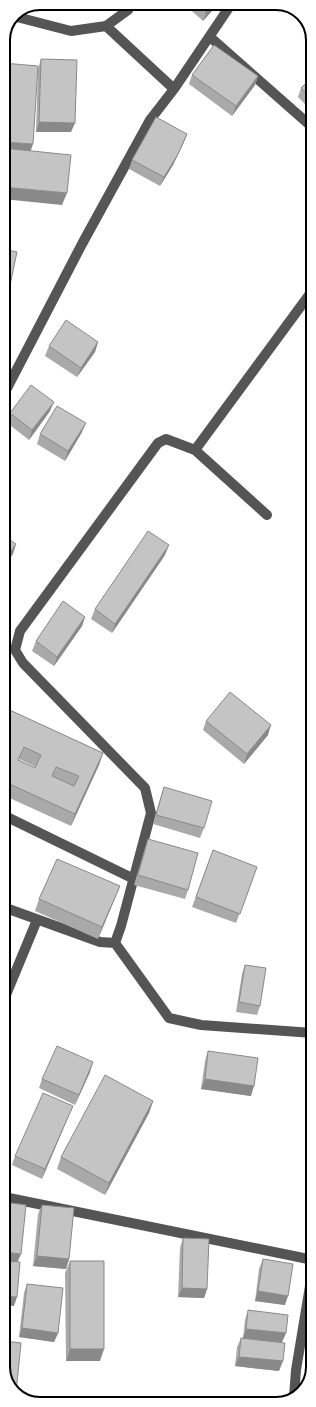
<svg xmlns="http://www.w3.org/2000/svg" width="316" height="1407" font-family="'Work Sans',sans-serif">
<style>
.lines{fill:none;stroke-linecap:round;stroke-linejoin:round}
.minor{stroke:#555;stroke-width:10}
.wall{fill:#a9a9a9;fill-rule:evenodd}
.shaded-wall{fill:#898989}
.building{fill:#c4c4c4;stroke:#898989;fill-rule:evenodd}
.rim{fill:none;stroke:#000;stroke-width:2}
</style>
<rect width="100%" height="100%" fill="#fff"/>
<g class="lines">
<path class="minor" d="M 13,16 L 71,31 L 106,26 L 128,10 L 131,3
M 210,37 L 312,127
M 174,89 L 232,3
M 3,396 L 82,244 L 150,120 L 174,89 L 106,26
M 195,450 L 267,515
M 3,815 L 134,879
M 3,907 L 100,942 L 115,943 L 121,926 L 151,813 L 145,788 L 23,663 L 15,650 L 20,631 L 158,443 L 166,439 L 195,450 L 312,291
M 115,943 L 169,1018 L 201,1025 L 313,1033
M 3,1002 L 37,920
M 4,1197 L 313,1260
M 294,1397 L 296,1370 L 313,1268"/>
</g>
<path class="wall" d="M 183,3 L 219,3 L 203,21 Z
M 41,59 L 71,132 L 36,132 L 38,69 Z
M 192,75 L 258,76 L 255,85 L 232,116 L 189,84 Z
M 312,77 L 312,111 L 298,97 L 301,88 Z
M 187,134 L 183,144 L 173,165 L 160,186 L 129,169 L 132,160 Z
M 3,249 L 9,290 L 5,302 L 3,302 Z
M 98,342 L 95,352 L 77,377 L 45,356 L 49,346 Z
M 50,411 L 29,440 L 6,422 L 10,413 Z
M 82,432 L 65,461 L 37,444 L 40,434 Z
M 165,555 L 112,633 L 91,619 L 95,609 Z
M 85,617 L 82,626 L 54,666 L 32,651 L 36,641 Z
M 3,707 L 103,753 L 99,765 L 71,826 L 3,795 ZM 19,759 L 35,767 L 35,768 L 19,760 Z
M 206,721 L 268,735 L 244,764 L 203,730 Z
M 164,787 L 204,828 L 200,838 L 153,824 L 161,796 Z
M 148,839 L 188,890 L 185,899 L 134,885 L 145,848 Z
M 213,850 L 257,867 L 236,923 L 192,907 Z
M 120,886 L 115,898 L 98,939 L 35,911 L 39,899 Z
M 245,965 L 260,1006 L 257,1015 L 236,1012 L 242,974 Z
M 208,1051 L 251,1096 L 201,1089 L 205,1061 Z
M 90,1072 L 75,1105 L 39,1088 L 42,1079 Z
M 153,1101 L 149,1113 L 105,1195 L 57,1169 L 61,1157 Z
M 69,1115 L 42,1179 L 12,1165 L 15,1156 Z
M 42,1205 L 69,1259 L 66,1269 L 33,1266 L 38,1214 Z
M 183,1238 L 207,1289 L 204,1298 L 178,1297 L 180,1248 Z
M 263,1259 L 285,1305 L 255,1301 L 259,1269 Z
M 70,1261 L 100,1361 L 66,1361 L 65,1273 Z
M 27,1284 L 58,1333 L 54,1342 L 19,1337 L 24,1293 Z
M 248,1310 L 286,1333 L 282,1342 L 279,1371 L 235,1366 L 237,1347 L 241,1338 L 243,1338 L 245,1320 Z"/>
<path class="shaded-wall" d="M 214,3 L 219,3 L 203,21 L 206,12 Z
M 258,76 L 255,85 L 232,116 L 236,106 Z
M 39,122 L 75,123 L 71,132 L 36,132 Z
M 187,134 L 183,144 L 173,165 L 160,186 L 164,177 Z
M 3,142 L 33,144 L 29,156 L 3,155 Z
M 3,187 L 67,193 L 62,205 L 3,199 Z
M 98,342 L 95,352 L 77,377 L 81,368 Z
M 54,402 L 50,411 L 29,440 L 32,430 Z
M 86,423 L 82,432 L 65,461 L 68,451 Z
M 16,544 L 13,554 L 3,568 L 3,563 Z
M 169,545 L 165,555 L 112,633 L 115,624 Z
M 85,617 L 82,626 L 54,666 L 57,657 Z
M 271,725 L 268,735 L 244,764 L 247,754 Z
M 103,753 L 99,765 L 71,826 L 75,814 Z
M 120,886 L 115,898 L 98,939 L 102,927 Z
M 93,1062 L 90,1072 L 75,1105 L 79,1095 Z
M 205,1079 L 254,1086 L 251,1096 L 201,1089 Z
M 153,1101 L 149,1113 L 105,1195 L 109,1183 Z
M 73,1106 L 69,1115 L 42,1179 L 45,1169 Z
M 4,1252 L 21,1254 L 17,1263 L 4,1262 Z
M 37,1256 L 69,1259 L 66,1269 L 33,1266 Z
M 182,1288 L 207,1289 L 204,1298 L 178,1297 Z
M 258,1291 L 288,1296 L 285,1305 L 255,1301 Z
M 4,1296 L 17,1297 L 14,1306 L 4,1306 Z
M 22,1328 L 58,1333 L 54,1342 L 19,1337 Z
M 246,1329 L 286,1333 L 282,1342 L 243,1338 Z
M 70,1349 L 104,1349 L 100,1361 L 66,1361 Z
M 239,1357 L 283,1361 L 279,1371 L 235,1366 Z"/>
<path class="building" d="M 197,3 L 214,3 L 206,12 Z
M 214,45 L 258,76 L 236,106 L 192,75 Z
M 41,59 L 77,60 L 75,123 L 39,122 Z
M 3,63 L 38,66 L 33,144 L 3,142 Z
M 312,77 L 312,98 L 301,88 Z
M 156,117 L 187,134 L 177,156 L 164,177 L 132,160 Z
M 3,148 L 71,155 L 67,193 L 3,187 Z
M 3,249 L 17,252 L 9,290 L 3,289 Z
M 66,320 L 98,342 L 81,368 L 49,346 Z
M 31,385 L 54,402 L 32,430 L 10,413 Z
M 57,406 L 86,423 L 68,451 L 40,434 Z
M 148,531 L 169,545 L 115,624 L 95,609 Z
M 3,535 L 16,544 L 3,563 Z
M 63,601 L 85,617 L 57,657 L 36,641 Z
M 230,692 L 271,725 L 247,754 L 206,721 Z
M 3,707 L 103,753 L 75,814 L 3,781 ZM 24,747 L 41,755 L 35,768 L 18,760 ZM 56,767 L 79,776 L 74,786 L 52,776 Z
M 164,787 L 212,801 L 204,828 L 156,815 Z
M 148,839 L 198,853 L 188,890 L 138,875 Z
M 213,850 L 257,867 L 240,914 L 196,897 Z
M 57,859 L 120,886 L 102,927 L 39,899 Z
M 245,965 L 266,968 L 260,1006 L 239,1002 Z
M 57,1046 L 93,1062 L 79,1095 L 42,1079 Z
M 208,1051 L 258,1058 L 254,1086 L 205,1079 Z
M 105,1075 L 153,1101 L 109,1183 L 61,1157 Z
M 43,1093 L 73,1106 L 45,1169 L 15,1156 Z
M 4,1202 L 26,1205 L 21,1254 L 4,1252 Z
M 42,1205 L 74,1208 L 69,1259 L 37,1256 Z
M 183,1238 L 209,1239 L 207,1289 L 182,1288 Z
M 263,1259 L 293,1264 L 288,1296 L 258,1291 Z
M 4,1261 L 20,1262 L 17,1297 L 4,1296 Z
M 70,1261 L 104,1261 L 104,1349 L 70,1349 Z
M 27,1284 L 63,1288 L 58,1333 L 22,1328 Z
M 248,1310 L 288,1315 L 286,1333 L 246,1329 Z
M 241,1338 L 285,1343 L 283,1361 L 239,1357 Z
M 4,1341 L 21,1343 L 16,1393 L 14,1393 L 4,1374 Z"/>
<path d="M0 0H316V1407H0ZM40 10H276A30 30 0 0 1 306 40V1367A30 30 0 0 1 276 1397H40A30 30 0 0 1 10 1367V40A30 30 0 0 1 40 10Z" fill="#fff" fill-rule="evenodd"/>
<path class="rim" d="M40 10H276A30 30 0 0 1 306 40V1367A30 30 0 0 1 276 1397H40A30 30 0 0 1 10 1367V40A30 30 0 0 1 40 10Z"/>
</svg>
